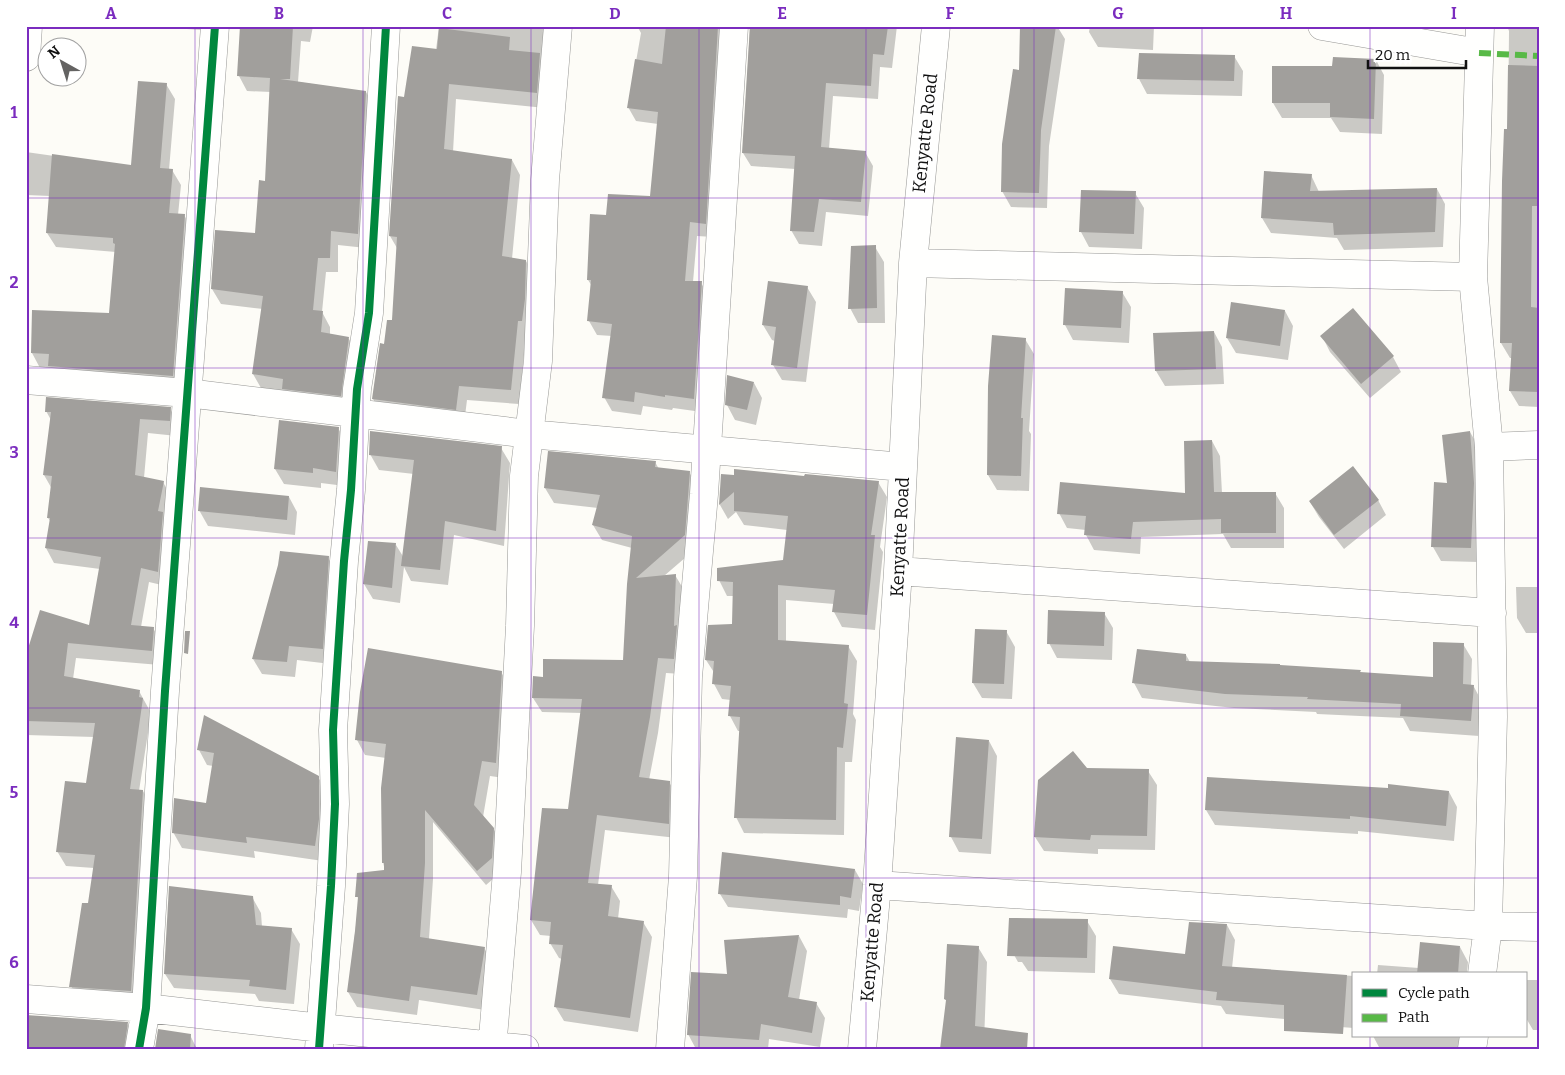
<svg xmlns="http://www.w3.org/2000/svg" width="1565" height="1075" font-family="Bitter,serif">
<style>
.shadow{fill:#0003}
.building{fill:#a19f9c}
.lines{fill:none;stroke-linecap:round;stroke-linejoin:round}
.street-casing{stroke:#979795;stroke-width:29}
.street{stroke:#fffffe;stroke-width:28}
.quiet{stroke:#58b947;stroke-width:6;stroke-dasharray:12 6;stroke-linecap:butt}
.cycleway-casing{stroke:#fff;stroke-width:11}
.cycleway{stroke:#00873e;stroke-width:8}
.grid{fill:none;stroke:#7b2cbf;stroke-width:1;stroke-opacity:0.55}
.labels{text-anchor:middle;stroke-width:5;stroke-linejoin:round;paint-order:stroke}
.street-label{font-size:18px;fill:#111;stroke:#fff}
.neatline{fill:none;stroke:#7b2cbf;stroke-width:2}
.grid-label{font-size:16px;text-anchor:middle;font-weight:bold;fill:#7b2cbf}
</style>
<rect width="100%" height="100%" fill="#fdfcf7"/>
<path class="shadow" d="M 170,26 L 203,26 L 202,30 L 171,28 Z
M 267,26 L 313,26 L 310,42 L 301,41 L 298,82 L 366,92 L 374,107 L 366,248 L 338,245 L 338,272 L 326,272 L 322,312 L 330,327 L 330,335 L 349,339 L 357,353 L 349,410 L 261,388 L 253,374 L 263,309 L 221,304 L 212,289 L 256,234 L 266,182 L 271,92 L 247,91 L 239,76 L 241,45 Z
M 439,26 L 561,26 L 545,108 L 456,99 L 453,152 L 512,160 L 520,175 L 512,259 L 526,261 L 534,276 L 526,335 L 519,404 L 467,400 L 464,424 L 382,414 L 373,399 L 381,344 L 385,345 L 394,322 L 397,248 L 390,236 L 405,98 L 436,50 Z
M 637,26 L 735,26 L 713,237 L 697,236 L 693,282 L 701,283 L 709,296 L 702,412 L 673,408 L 672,410 L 643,406 L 641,415 L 612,411 L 604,397 L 612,336 L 597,335 L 589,321 L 592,286 L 588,280 L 607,216 L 651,197 L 658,124 L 636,121 L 628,107 L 641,33 Z
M 750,26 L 897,26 L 892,68 L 880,67 L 878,99 L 833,96 L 829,149 L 865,152 L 873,166 L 868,216 L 826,212 L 822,246 L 799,244 L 791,230 L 795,169 L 751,166 L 743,153 Z
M 1021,26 L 1057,26 L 1065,39 L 1049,146 L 1047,208 L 1011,207 L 1002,191 L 1020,72 Z
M 1090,26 L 1154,26 L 1153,50 L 1098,47 L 1089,32 Z
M 1507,26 L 1539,26 L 1539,407 L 1519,406 L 1510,391 L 1512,358 L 1510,358 L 1501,343 L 1508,130 L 1509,31 Z
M 1141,54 L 1234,56 L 1243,71 L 1242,96 L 1147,94 L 1139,79 Z
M 1376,60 L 1384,75 L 1382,134 L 1340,132 L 1331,118 L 1282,118 L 1273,103 L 1334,67 Z
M 26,84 L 28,87 L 26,100 Z
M 166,84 L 175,99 L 169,170 L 172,170 L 181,185 L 178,215 L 184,215 L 193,230 L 181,390 L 58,380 L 50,368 L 40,368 L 32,353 L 111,315 L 116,252 L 56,247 L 47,233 L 50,196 L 26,195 L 26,152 L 132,167 Z
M 1311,175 L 1319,192 L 1437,189 L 1445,204 L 1443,247 L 1344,250 L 1337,238 L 1271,233 L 1262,218 Z
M 1135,193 L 1144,208 L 1142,249 L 1089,247 L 1081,232 Z
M 875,247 L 884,262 L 885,323 L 858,323 L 850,308 Z
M 807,287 L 816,302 L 806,382 L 782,380 L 773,365 L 775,341 L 772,340 L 763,325 Z
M 1122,292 L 1131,307 L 1129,343 L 1073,340 L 1065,325 Z
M 1232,304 L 1285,311 L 1293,326 L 1288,360 L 1236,353 L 1227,338 Z
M 1214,332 L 1222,347 L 1224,384 L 1165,386 L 1156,371 Z
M 1322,336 L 1393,357 L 1401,372 L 1370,398 L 1330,352 Z
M 1025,339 L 1034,354 L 1029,431 L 1031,434 L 1029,491 L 997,490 L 988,475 L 990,386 Z
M 754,383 L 762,398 L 756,425 L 735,420 L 727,405 Z
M 170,409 L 178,423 L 177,436 L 148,433 L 144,478 L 163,482 L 171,497 L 166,586 L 149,582 L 141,627 L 153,628 L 162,643 L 160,665 L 76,658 L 73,679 L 139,691 L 151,713 L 139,791 L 143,791 L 151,806 L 139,1005 L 79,1001 L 71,986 L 89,905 L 94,868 L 66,866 L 57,851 L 87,784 L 94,737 L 26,735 L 26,657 L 90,626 L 100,569 L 54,563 L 46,548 L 51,522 L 48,518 L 52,489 L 44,475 L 51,420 L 46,411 Z
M 338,428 L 347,443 L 345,486 L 321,483 L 321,488 L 284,484 L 275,469 Z
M 1470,432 L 1478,446 L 1478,562 L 1441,561 L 1433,547 L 1449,484 Z
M 1212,441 L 1220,456 L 1222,493 L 1275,493 L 1284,508 L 1284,548 L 1231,548 L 1223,534 L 1141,537 L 1140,554 L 1094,550 L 1086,535 L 1086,530 L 1067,528 L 1059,513 L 1187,494 Z
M 501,448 L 510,463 L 504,546 L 454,535 L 448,585 L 411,581 L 404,567 L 400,603 L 373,599 L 364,584 L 396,545 L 404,558 L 414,474 L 379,470 L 370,454 Z
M 655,462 L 659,469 L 689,472 L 698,487 L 693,551 L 664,576 L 675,575 L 684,590 L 682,674 L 666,673 L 658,733 L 649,780 L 669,782 L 678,797 L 677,838 L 605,830 L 598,885 L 611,886 L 620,901 L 618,919 L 643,922 L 652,937 L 638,1032 L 564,1021 L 555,1006 L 562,959 L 559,958 L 550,943 L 551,936 L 540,935 L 531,920 L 569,810 L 582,713 L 542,712 L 533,698 L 544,679 L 624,661 L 632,548 L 602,540 L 593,525 L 598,508 L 554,503 L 545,488 Z
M 722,475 L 878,482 L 887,497 L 880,547 L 883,552 L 875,630 L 842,627 L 834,612 L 834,604 L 786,600 L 786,641 L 848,646 L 857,661 L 853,714 L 856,720 L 852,762 L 845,762 L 844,835 L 744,833 L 736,817 L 740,731 L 738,731 L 730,716 L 731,700 L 722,699 L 714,684 L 715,674 L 706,660 L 734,626 L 734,596 L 727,596 L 719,580 L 784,562 L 787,530 L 744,525 L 736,512 L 728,519 L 720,505 Z
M 289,497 L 297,512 L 295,535 L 208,526 L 199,510 Z
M 1378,500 L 1386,515 L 1344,549 L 1319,517 L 1310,502 Z
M 328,558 L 337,573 L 331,664 L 297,660 L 295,677 L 262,674 L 253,659 L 279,565 Z
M 1516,587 L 1539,587 L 1539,633 L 1526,633 L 1517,618 Z
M 1104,613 L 1113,628 L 1112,660 L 1057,658 L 1049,643 Z
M 1006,631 L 1015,647 L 1012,699 L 982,698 L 973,683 Z
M 1463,644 L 1472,659 L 1471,686 L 1474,687 L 1482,702 L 1479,736 L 1410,731 L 1403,718 L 1317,714 L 1316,712 L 1234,708 L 1142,698 L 1134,683 L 1186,655 L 1190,662 L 1360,671 L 1361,674 L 1434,679 Z
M 501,672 L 510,687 L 504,778 L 490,776 L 483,817 L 493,828 L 502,844 L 500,873 L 486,885 L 433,822 L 433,879 L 429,939 L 484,948 L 493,963 L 485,1010 L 419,1000 L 417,1015 L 357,1007 L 348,992 L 359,900 L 357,896 L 385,871 L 383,862 L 386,758 L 365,755 L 357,740 Z
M 205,717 L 318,777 L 327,792 L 323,861 L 254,851 L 255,858 L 182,848 L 173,832 L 207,805 L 213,766 L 207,765 L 199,750 Z
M 989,741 L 997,756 L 991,854 L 959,852 L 951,837 Z
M 1086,769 L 1148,771 L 1157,785 L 1155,850 L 1098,849 L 1098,854 L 1044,851 L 1035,837 Z
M 1449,792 L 1457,807 L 1454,841 L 1358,831 L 1358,834 L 1215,825 L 1206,810 Z
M 855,870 L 863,884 L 859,911 L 848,909 L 847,918 L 728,907 L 720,894 Z
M 252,897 L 261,913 L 262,927 L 291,929 L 300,944 L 294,1004 L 259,1001 L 255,994 L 174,988 L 165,974 Z
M 1087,921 L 1096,936 L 1095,973 L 1028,971 L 1022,962 L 1018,962 L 1009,946 Z
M 1227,925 L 1235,940 L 1232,968 L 1354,976 L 1354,1028 L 1299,1024 L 1296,1020 L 1226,1014 L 1221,1006 L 1119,994 L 1110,979 L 1186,955 Z
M 799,936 L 807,951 L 799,1000 L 816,1003 L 825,1018 L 820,1047 L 769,1039 L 768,1049 L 696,1049 L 688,1034 Z
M 978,947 L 987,962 L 984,1042 L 945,999 Z
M 1460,947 L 1468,962 L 1467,974 L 1377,974 L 1378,965 L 1419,968 Z
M 1526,980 L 1539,980 L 1539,1030 L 1533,1030 L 1526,1018 Z
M 127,1024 L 136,1039 L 134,1049 L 26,1049 Z
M 190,1035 L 197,1049 L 156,1049 Z
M 1373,1036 L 1467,1036 L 1465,1049 L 1380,1049 Z"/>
<path class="building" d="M 240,26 L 293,26 L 290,79 L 280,79 L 366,91 L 358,234 L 331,231 L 330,258 L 318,258 L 313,310 L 323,311 L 321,332 L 349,337 L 341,396 L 282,389 L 283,379 L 252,374 L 263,296 L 211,289 L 215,230 L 255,233 L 259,180 L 265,181 L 270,78 L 237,76 Z
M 666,26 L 718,26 L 706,224 L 690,222 L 685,281 L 702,281 L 694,399 L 665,395 L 665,397 L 635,392 L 634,402 L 602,398 L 612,324 L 587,321 L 591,280 L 587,280 L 590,214 L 606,215 L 608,194 L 650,196 L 658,112 L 627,108 L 635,59 L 662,64 Z
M 750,26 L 888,26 L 884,55 L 873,54 L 871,86 L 826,83 L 821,147 L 866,151 L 861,202 L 819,199 L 814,232 L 790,231 L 795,156 L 742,153 Z
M 1020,26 L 1056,26 L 1041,130 L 1039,193 L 1001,192 L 1002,144 L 1013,69 L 1019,70 Z
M 439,28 L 510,37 L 509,50 L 540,53 L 537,93 L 449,84 L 444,149 L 512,159 L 502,256 L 526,260 L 525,299 L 522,321 L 518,321 L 511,390 L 459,386 L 456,410 L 372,399 L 380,343 L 384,344 L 387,320 L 392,320 L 397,237 L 389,236 L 398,96 L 404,97 L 412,46 L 437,49 Z
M 1139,53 L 1235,55 L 1234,81 L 1137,79 Z
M 1333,57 L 1376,59 L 1374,119 L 1330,117 L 1330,103 L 1272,103 L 1272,66 L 1332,66 Z
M 1508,65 L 1539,66 L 1539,206 L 1532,206 L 1531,307 L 1539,308 L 1539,392 L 1509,391 L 1512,343 L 1500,343 L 1502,181 L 1504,129 L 1507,129 Z
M 138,81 L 167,83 L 160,168 L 173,169 L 169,213 L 185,214 L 173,376 L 48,366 L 49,354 L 31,353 L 32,310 L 109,313 L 115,244 L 113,243 L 113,238 L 46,233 L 52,154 L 131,165 Z
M 1264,171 L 1312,174 L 1310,191 L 1437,188 L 1435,232 L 1334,235 L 1333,223 L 1261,218 Z
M 1081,190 L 1136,191 L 1134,234 L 1079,232 Z
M 876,245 L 877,308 L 848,309 L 851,246 Z
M 768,281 L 808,286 L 797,368 L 771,365 L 776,327 L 762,325 Z
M 1065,288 L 1123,291 L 1121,328 L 1063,325 Z
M 1231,302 L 1285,310 L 1280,346 L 1226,338 Z
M 1353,308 L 1394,356 L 1361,384 L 1320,336 Z
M 1214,331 L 1216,369 L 1155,371 L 1153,333 Z
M 992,335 L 1026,338 L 1021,418 L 1023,418 L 1021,476 L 987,475 L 988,386 Z
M 727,375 L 754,382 L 747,410 L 725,405 Z
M 46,397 L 171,407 L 170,421 L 140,419 L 135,475 L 164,481 L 158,511 L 163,512 L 158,572 L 141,568 L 131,625 L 154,627 L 152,651 L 68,643 L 64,676 L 140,690 L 139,697 L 143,698 L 130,789 L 143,790 L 131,991 L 69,987 L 82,903 L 88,903 L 95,855 L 56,852 L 65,781 L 86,783 L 95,723 L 26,721 L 26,655 L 40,610 L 89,625 L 101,557 L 45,548 L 50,518 L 47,518 L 52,476 L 43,475 L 51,412 L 45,412 Z
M 279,420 L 339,427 L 336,472 L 313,468 L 313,473 L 274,469 Z
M 370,431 L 502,446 L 496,531 L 445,521 L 440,570 L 401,566 L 414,460 L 369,455 Z
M 1470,431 L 1474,483 L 1471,548 L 1431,547 L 1434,482 L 1447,483 L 1442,435 Z
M 1212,440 L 1214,492 L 1276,492 L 1276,533 L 1221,533 L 1221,519 L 1133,522 L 1131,539 L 1084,535 L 1086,516 L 1057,514 L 1060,482 L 1185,493 L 1184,441 Z
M 548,451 L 656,461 L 655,467 L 690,471 L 685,535 L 636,578 L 676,574 L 674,626 L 677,625 L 674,659 L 658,658 L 650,717 L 639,777 L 670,781 L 669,824 L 597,815 L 588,883 L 612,885 L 608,916 L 644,921 L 630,1018 L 554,1007 L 563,945 L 549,944 L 551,922 L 530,920 L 542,808 L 568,809 L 582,699 L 532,698 L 533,676 L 543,677 L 543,659 L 623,660 L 627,584 L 632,536 L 592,525 L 600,495 L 544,488 Z
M 1353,466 L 1379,500 L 1334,535 L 1309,501 Z
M 734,469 L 804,476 L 805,474 L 879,481 L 871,535 L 875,535 L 867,615 L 832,612 L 835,590 L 778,585 L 778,640 L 849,645 L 844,703 L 848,704 L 843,748 L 837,747 L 836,820 L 734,818 L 740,717 L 728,716 L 731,686 L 712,684 L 714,661 L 705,660 L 708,625 L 732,624 L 733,582 L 717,581 L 717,568 L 783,560 L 788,516 L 734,511 L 734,492 L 719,505 L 721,474 L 734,475 Z
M 200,487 L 289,496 L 287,520 L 198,511 Z
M 368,541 L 396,543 L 392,588 L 363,584 Z
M 280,551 L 329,556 L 323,649 L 289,646 L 287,662 L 252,659 L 278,565 Z
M 1048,610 L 1105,612 L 1104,646 L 1047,644 Z
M 975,629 L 1007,630 L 1004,684 L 972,683 Z
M 185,631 L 190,631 L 188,654 L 184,653 Z
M 1433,642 L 1464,643 L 1463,684 L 1474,685 L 1471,721 L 1400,716 L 1401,704 L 1307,699 L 1308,697 L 1225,694 L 1132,683 L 1137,649 L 1186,654 L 1186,661 L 1280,664 L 1280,665 L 1361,670 L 1360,672 L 1433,677 Z
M 368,648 L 502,671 L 496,763 L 482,761 L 474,805 L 494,828 L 492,858 L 477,871 L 425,810 L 425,863 L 420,937 L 485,947 L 477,995 L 411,986 L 409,1001 L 347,992 L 355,931 L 358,897 L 355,897 L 357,873 L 384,870 L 384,863 L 382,863 L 381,788 L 386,744 L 355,740 L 360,692 Z
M 204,715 L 319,776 L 319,819 L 315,846 L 246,837 L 247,843 L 172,833 L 174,798 L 206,803 L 214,753 L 197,750 Z
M 956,737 L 989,740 L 982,839 L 949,837 Z
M 1073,751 L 1087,768 L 1149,769 L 1147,836 L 1091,835 L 1090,840 L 1034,837 L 1038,780 Z
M 1207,777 L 1388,788 L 1388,784 L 1449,791 L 1446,826 L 1350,816 L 1350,819 L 1205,810 Z
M 722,852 L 855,869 L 851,898 L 840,896 L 840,905 L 718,894 Z
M 169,886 L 253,896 L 256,925 L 292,928 L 286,990 L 249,986 L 250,980 L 164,974 Z
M 1009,918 L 1088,919 L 1087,958 L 1007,956 Z
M 1189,922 L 1227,924 L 1222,966 L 1347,975 L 1343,1034 L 1284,1031 L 1284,1005 L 1216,1000 L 1217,992 L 1109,979 L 1113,946 L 1185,954 Z
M 799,935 L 788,997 L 817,1002 L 812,1033 L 761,1024 L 759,1040 L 687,1035 L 691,972 L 727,974 L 724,940 Z
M 1420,942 L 1460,946 L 1458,974 L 1417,974 Z
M 947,944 L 979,946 L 975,1026 L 1028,1033 L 1027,1049 L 940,1049 L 946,1000 L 944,999 Z
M 26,1015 L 128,1022 L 124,1049 L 26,1049 Z
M 158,1029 L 191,1034 L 190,1049 L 155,1049 Z"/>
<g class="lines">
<defs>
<path id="street" d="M 1322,26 L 1479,53
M 1480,26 L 1473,277 L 1489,447 L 1493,717 L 1488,926 L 1482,974
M 26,57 L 28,26
M 913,263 L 1473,277
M 26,380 L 187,393 L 529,434 L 903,467
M 1489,447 L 1539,445
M 898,571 L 1492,613
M 877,885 L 1488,926 L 1539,927
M 26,999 L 146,1008 L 321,1028 L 525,1049
M 139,1049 L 146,1008 L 165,691 L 215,26
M 319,1049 L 331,886 L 335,804 L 333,730 L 344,561 L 351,490 L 357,389 L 369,313 L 386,26
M 492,1049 L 507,872 L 520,626 L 524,476 L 538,361 L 545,180 L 558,26
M 670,1049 L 683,876 L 688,677 L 704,494 L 734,26
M 862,1049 L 877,885 L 898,571 L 913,263 L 936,26
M 1472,1049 L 1474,1036"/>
</defs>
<use href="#street" class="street-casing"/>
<use href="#street" class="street"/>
<path class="quiet" d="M 1479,53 L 1539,56"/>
<defs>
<path id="cycleway" d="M 139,1049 L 146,1008 L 165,691 L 215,26
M 319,1049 L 331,886 L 335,804 L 333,730 L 344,561 L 351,490 L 357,389 L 369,313 L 386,26"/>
</defs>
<use href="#cycleway" class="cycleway-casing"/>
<use href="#cycleway" class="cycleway"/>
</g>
<path class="grid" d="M 195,26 L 195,1049M 363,26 L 363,1049M 531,26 L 531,1049M 699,26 L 699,1049M 866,26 L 866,1049M 1034,26 L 1034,1049M 1202,26 L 1202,1049M 1370,26 L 1370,974M 26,198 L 1539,198M 26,368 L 1539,368M 26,538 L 1539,538M 26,708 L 1539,708M 26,878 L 1539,878M 1370,1036 L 1370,1049"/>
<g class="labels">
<g class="street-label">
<text transform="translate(925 133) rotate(-84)" y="6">Kenyatte Road</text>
<text transform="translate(900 537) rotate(-87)" y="6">Kenyatte Road</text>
<text transform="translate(872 942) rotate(-85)" y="6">Kenyatte Road</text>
</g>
</g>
<rect width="1565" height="1075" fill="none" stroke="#ffffff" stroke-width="55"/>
<rect x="1352" y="972" width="175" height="65" fill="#ffffff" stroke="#a0a0a0"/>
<rect x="1362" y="989" width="25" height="8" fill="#00873e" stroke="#a0a0a0"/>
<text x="1398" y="998" font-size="15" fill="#111111">Cycle path</text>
<rect x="1362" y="1014" width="25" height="8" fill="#58b947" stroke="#a0a0a0"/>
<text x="1398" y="1022" font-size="15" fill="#111111">Path</text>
<g transform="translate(62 62) rotate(321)"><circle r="24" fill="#ffffff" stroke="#a0a0a0"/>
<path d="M0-4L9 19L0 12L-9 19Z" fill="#646362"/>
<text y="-8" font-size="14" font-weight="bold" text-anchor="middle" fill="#111111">N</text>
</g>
<path d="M1368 60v8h98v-8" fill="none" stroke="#111111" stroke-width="2.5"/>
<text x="1375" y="60" font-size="15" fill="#111111" stroke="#ffffff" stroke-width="4" paint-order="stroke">20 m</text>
<rect x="28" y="28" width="1510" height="1020" class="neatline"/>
<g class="grid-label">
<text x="111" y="19">A</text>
<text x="279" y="19">B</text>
<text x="447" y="19">C</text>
<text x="615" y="19">D</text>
<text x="782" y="19">E</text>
<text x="950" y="19">F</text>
<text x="1118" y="19">G</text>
<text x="1286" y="19">H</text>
<text x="1454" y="19">I</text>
<text x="14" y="118">1</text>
<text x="14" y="288">2</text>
<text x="14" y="458">3</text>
<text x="14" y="628">4</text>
<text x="14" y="798">5</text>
<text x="14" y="968">6</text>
</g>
</svg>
